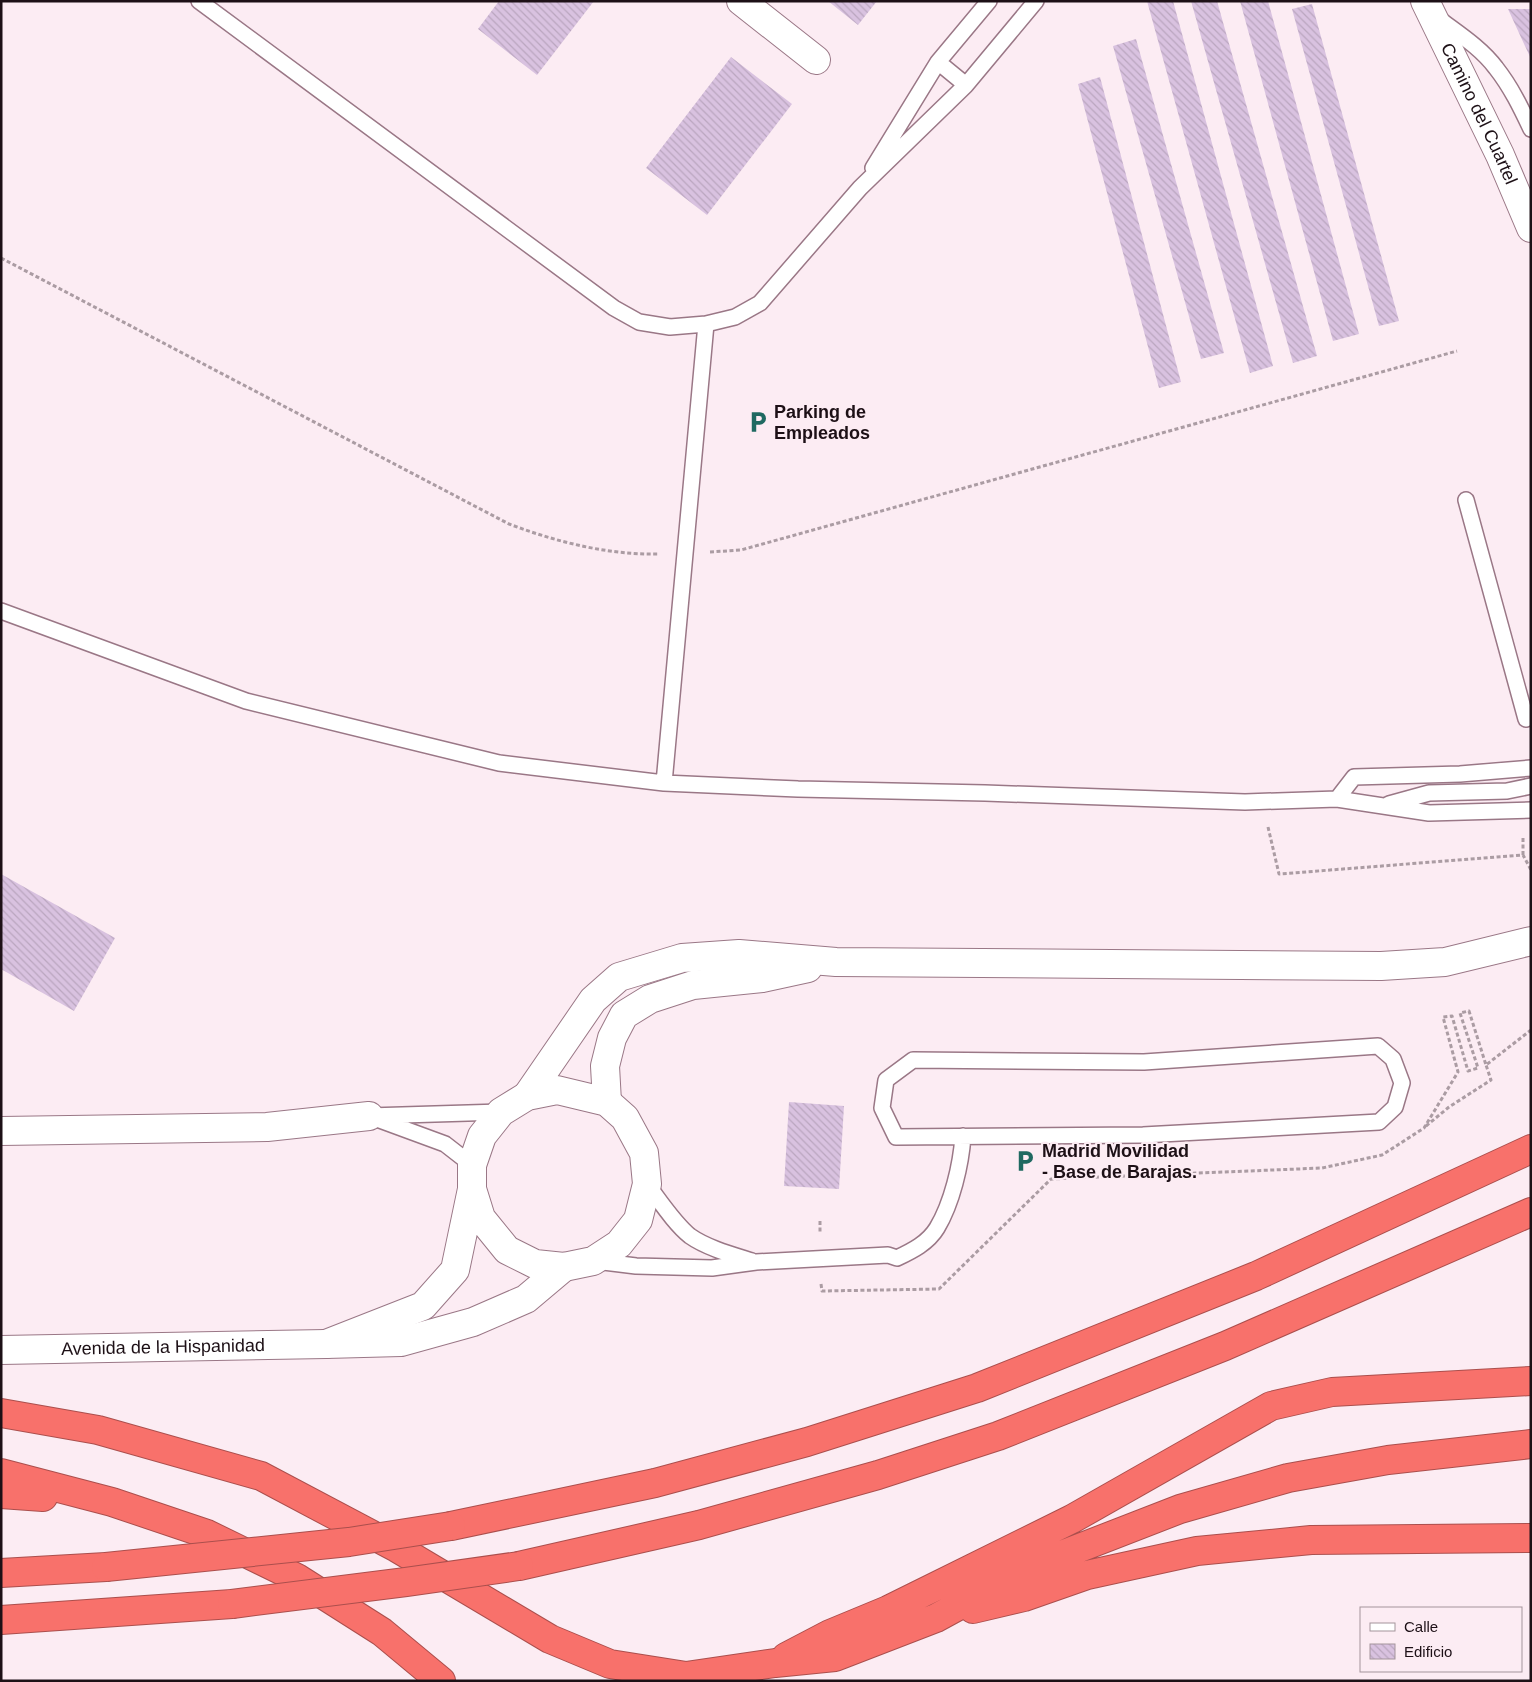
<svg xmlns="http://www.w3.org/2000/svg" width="1532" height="1682" font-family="Arial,sans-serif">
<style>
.building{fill:url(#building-back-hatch)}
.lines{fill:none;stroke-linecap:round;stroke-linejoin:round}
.lane-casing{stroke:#9a7786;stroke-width:18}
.street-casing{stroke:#9a7786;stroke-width:30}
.secondary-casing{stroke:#9a7786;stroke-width:30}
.highway-casing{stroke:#ab4f4d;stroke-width:30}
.path{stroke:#ab9ca3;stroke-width:3;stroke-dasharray:4 2.5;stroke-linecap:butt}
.lane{stroke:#fff;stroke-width:15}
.street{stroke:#fff;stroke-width:28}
.secondary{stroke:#fff;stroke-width:28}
.highway{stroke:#f8716b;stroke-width:28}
.highway-bridge-casing{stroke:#ab4f4d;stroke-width:30;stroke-linecap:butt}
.highway-bridge{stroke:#f8716b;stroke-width:28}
.labels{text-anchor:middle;stroke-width:4.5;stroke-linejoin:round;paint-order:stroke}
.street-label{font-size:18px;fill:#1d1016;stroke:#fcecf3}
.poi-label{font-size:18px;font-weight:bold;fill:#1d1016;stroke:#fcecf3;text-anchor:start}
</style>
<defs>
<pattern id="building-back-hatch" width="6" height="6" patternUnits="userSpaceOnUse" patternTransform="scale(1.25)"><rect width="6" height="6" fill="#d9c2e0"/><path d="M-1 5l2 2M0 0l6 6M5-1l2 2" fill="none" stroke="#baa6bf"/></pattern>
</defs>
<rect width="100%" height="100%" fill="#fcecf3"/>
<path class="building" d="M 499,1 L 594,1 L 537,75 L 478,29 Z
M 828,1 L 877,1 L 858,25 Z
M 1147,1 L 1173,1 L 1273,366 L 1250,373 Z
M 1191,1 L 1217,1 L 1317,356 L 1293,363 Z
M 1240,1 L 1268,1 L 1359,334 L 1333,341 Z
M 1312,4 L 1399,321 L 1379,326 L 1292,9 Z
M 1508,9 L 1531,9 L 1531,59 Z
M 1136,39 L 1224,353 L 1201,359 L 1113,46 Z
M 731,57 L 792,104 L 707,215 L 646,168 Z
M 1100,77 L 1181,382 L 1159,388 L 1078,84 Z
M 1,874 L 115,938 L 74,1011 L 1,969 Z
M 789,1102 L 844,1106 L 839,1189 L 784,1186 Z"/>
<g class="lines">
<defs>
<path id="lane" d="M 199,1 L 614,308 L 639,322 L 670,327 L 706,324 L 735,317 L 760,303 L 860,188 L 966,85 L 1036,1
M 1439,19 C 1459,34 1481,48 1496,68 C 1511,87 1521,108 1531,129
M 938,62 L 966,85
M 873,168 L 938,62 L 989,1
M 1466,500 L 1526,719
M 1,611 L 246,701 L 499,763 L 664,783 L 798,789 L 985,793 L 1245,802 L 1337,799 L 1429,813 L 1531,810
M 664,783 L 706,324
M 1337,799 L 1354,777 L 1460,774 L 1531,768
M 1389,804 L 1429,793 L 1507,791 L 1531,786
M 1378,1046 L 1393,1059 L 1402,1083 L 1395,1107 L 1379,1122 L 1143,1135 L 896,1137 L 882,1108 L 886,1080 L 913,1060 L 1144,1062 Z
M 369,1116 L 501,1112
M 377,1119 L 445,1144 L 472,1165
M 647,1184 C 660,1201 674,1223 690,1236 C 707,1248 733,1255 752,1261
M 595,1261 L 636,1266 L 712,1268 L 756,1262 L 888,1255 L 897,1258 C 912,1251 928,1243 937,1228 C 952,1203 961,1165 963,1136"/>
<g id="street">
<path d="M 741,1 L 816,60"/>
<path id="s1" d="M 1425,1 L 1500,155 L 1531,228"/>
<path d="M 1,1131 L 267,1127 L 369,1116"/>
</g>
<g id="secondary">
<path d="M 527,1096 L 593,1000 L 619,977 L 682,958 L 739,954 L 836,962 L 1381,966 L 1445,962 L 1531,941"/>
<path d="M 607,1102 L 605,1066 L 612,1038 L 624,1015 L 650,999 L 693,985 L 762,978 L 808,968"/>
<path d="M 326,1344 L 423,1306 L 455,1270 L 472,1189 L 472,1165 L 482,1136 L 501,1112 L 527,1096 L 557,1090 L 607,1102 L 625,1118 L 644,1153 L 647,1184 L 638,1220 L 619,1244 L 593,1261 L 564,1267 L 535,1264 L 507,1250 L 481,1218 L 472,1189"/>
<path id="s2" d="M 1,1350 L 326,1344 L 401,1342 L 473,1322 L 526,1299 L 564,1267"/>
</g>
<path id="highway" d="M 1,1413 L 98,1430 L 261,1476 L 397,1548 L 550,1639 L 610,1664 L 686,1676 L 775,1663 L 835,1657 L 936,1618 L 1028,1568 L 1180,1509 L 1288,1478 L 1388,1460 L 1531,1444
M 1,1473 L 112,1502 L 207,1534 L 297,1578 L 382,1632 L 441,1681
M 1,1494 L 43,1497
M 451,1526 L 655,1483 L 807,1442 L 977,1388 L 1256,1276 L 1531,1149
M 519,1566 L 699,1525 L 878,1475 L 998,1436 L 1225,1346 L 1531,1212
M 1,1573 L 106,1567
M 973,1609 L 1024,1597 L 1087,1575 L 1197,1551 L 1311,1540 L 1531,1538
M 1,1620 L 232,1604
M 786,1657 L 830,1634 L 888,1610 L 1072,1519 L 1271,1406 L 1332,1392 L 1531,1381"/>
</defs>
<use href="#lane" class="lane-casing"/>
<use href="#street" class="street-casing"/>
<use href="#secondary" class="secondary-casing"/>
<use href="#highway" class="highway-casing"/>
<path class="path" d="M 1,258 L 509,524 C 557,542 607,555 659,554
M 710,552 L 741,550 L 1457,351
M 1268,827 L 1279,874 L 1523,855 L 1531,870
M 1523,855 L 1523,836
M 1426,1126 L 1449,1107 L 1491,1080 L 1486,1065
M 820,1221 L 820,1233
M 821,1284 L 822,1291 L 939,1289 L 1051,1179 L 1322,1168 L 1382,1155 L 1424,1128 L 1458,1072 L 1443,1017 L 1452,1016 L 1468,1071 L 1478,1068 L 1460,1013 L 1469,1011 L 1486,1065 L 1531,1030"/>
<use href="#lane" class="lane"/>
<use href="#street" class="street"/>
<use href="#secondary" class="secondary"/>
<use href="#highway" class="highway"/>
<defs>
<path id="highway-bridge" d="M 106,1567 L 349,1542 L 451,1526
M 232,1604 L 406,1582 L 519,1566"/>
</defs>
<use href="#highway-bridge" class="highway-bridge-casing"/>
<use href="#highway-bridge" class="highway-bridge"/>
</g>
<defs>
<symbol id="parking-bare" viewBox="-9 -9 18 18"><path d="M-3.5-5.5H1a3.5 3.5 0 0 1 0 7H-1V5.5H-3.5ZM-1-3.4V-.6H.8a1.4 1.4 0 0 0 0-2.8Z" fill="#1f6961" stroke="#fcecf3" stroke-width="2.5" paint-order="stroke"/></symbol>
</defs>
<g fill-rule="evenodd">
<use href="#parking-bare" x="742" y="406" width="32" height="32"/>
<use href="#parking-bare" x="1009" y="1145" width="32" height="32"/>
</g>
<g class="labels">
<g class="street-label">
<text dy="6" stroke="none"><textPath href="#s1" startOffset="125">Camino del Cuartel</textPath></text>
<text dy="6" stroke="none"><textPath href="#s2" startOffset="162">Avenida de la Hispanidad</textPath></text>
</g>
<g class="poi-label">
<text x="774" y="418">Parking de<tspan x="774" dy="21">Empleados</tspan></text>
<text x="1042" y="1157">Madrid Movilidad<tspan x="1042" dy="21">- Base de Barajas.</tspan></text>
</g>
</g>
<rect width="1532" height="1682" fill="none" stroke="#1d1016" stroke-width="5"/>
<rect x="1360" y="1607" width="162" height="65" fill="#fcecf3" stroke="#a3949b"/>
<rect x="1370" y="1623" width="25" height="8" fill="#ffffff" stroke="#a3949b"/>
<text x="1404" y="1632" font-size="15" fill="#1d1016">Calle</text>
<rect x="1370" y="1644" width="25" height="15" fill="url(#building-back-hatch)" stroke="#a3949b"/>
<text x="1404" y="1657" font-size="15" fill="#1d1016">Edificio</text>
</svg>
